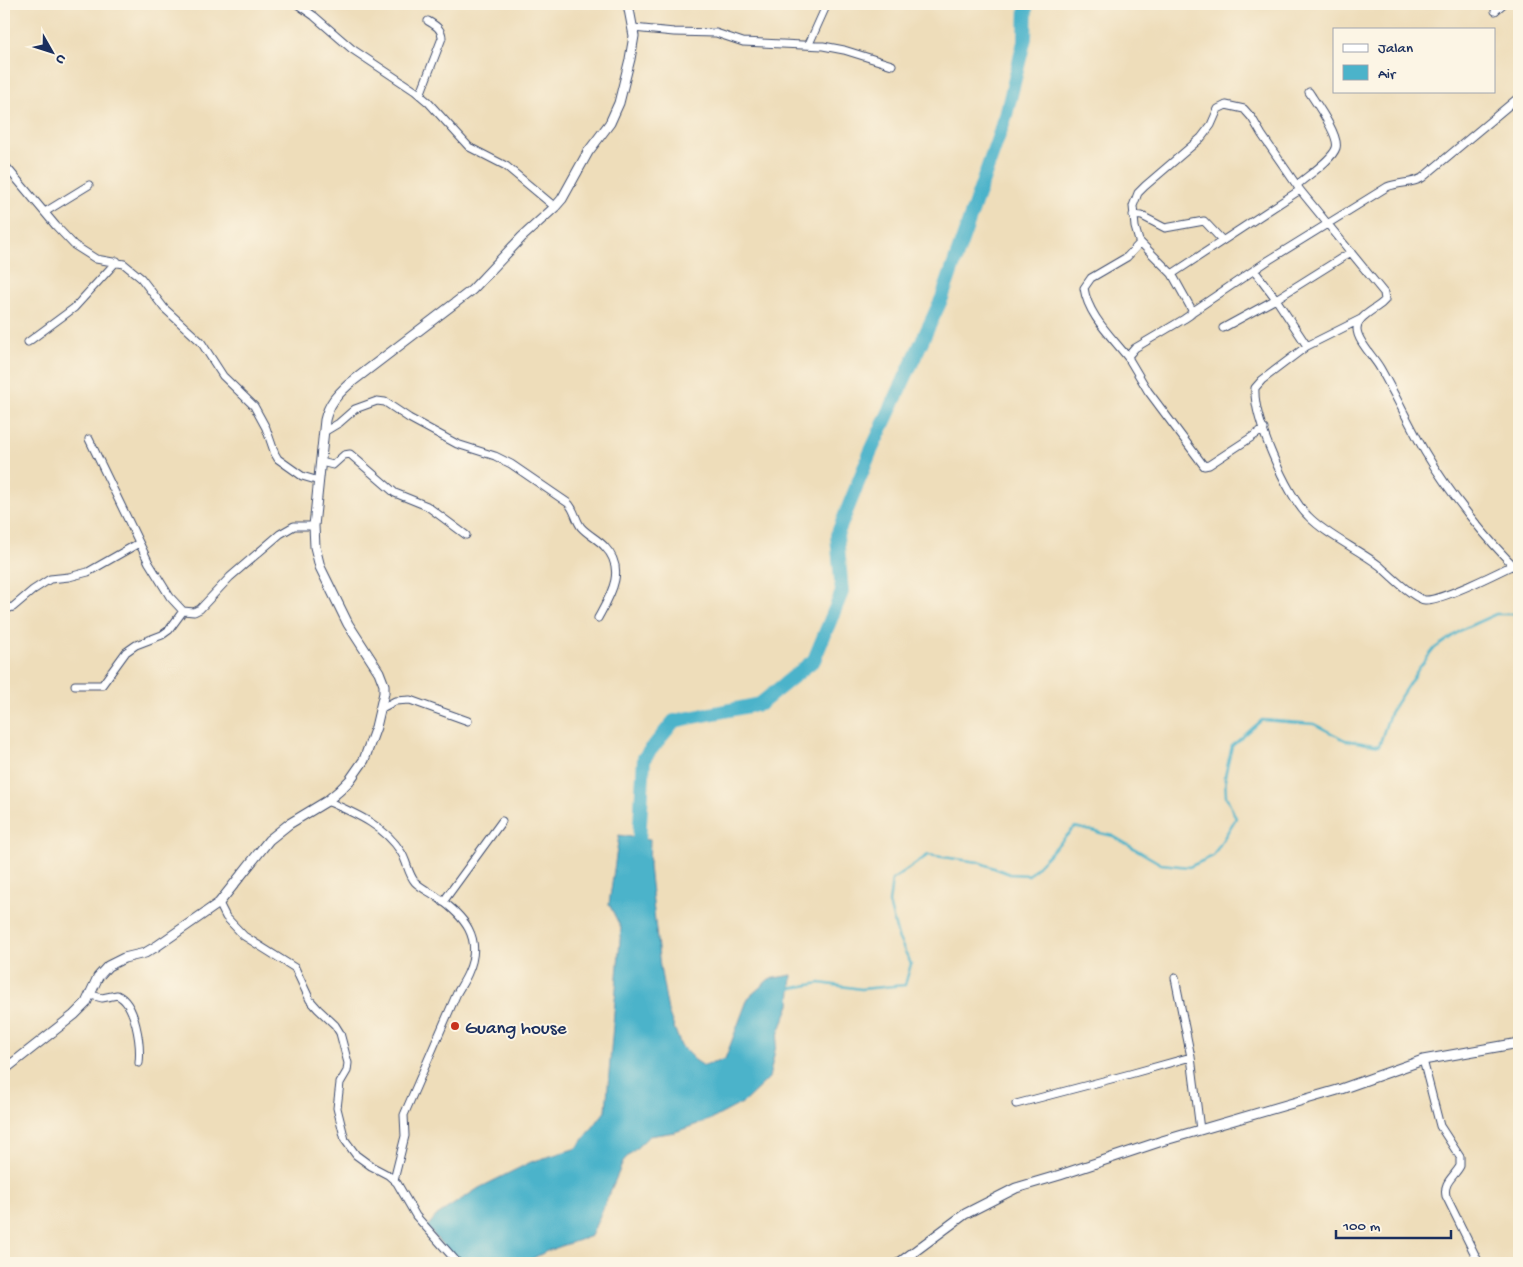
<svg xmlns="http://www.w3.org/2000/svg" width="1523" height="1267" font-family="'Gochi Hand',sans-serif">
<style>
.water{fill:#4bb3ca;stroke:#337194}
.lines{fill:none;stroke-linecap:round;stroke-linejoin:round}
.stream{stroke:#4bb3ca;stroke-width:2.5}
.river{stroke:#4bb3ca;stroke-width:14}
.minor-casing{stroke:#3b496c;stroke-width:9}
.tertiary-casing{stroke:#3b496c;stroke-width:11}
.minor{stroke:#fff;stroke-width:7}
.tertiary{stroke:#fff;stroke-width:9}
.poi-dot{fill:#c8321e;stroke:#fcf5e5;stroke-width:2}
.labels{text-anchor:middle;stroke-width:4;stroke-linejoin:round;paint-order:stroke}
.poi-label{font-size:19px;fill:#1b2f5e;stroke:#fcf5e5;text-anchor:start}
</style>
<rect width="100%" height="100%" fill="#fcf5e5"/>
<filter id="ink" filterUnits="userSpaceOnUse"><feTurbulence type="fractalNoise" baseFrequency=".02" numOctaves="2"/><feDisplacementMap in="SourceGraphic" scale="10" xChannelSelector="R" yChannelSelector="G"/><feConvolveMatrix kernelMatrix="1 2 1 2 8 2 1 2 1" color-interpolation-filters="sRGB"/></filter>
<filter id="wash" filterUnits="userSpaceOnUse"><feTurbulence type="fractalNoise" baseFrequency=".0096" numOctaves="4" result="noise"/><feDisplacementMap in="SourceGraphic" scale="20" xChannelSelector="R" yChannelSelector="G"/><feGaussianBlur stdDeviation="1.12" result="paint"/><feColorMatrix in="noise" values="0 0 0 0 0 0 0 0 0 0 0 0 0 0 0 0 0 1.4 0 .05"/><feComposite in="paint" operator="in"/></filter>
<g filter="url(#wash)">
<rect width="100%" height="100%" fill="#eeddba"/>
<path class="water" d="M 619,835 L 650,840 L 649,866 L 660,967 L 668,1011 L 681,1046 L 695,1060 L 704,1066 L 725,1059 L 748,998 L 769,979 L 792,975 L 790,1005 L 779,1032 L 769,1078 L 744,1102 L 712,1119 L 675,1132 L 649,1136 L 624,1160 L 591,1236 L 547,1251 L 524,1263 L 458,1263 L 427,1227 L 437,1215 L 479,1188 L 531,1162 L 577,1148 L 606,1110 L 621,928 L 609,904 Z"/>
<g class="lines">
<path class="stream" d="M 788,989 L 820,983 L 861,989 L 905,985 L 911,964 L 898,937 L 889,903 L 892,880 L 928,855 L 978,862 L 1010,874 L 1029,875 L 1075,827 L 1113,836 L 1161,864 L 1189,867 L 1213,856 L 1236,818 L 1226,796 L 1225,776 L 1232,746 L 1262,720 L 1314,724 L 1345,740 L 1379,746 L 1390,713 L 1419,668 L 1435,648 L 1463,629 L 1496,614 L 1519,614"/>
<path class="river" d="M 638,857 L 644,758 L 674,721 L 760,704 L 814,660 L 842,592 L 837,535 L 870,453 L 942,298 L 1006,115 L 1025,38 L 1026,4"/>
</g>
</g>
<g filter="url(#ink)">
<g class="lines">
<defs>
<path id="minor" d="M 297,4 L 314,16 L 352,49 L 415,91 L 428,102 L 469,147 L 506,166 L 555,207
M 1495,11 L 1503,4
M 633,28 L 674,32 L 716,33 L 743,42 L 823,46 L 844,50 L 892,65
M 809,44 L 827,4
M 420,95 L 442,38 C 442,29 435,25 428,21
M 4,164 L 56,226 L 74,245 L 96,259 L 124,264 L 141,278 L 164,308 L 201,342 L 223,376 L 254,406 L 266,428 L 275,454 L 278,459 L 302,476 L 319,481
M 1297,185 C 1307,176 1332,160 1336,148 C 1340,136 1316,103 1309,92
M 45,212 L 89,185
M 1133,215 L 1142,216 L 1165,228 L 1204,221 L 1222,240
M 1254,270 L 1276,299 L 1307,346
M 1172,274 L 1300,190
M 1192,312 L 1269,260 L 1387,187 C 1399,182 1411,184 1422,178 L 1519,97
M 1361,319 L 1307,346 L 1262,380 L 1255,388 C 1253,418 1287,496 1308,516 C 1326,535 1358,549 1380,566 C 1389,574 1414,599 1425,600 C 1440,601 1497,573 1513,565
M 1223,328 L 1276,299 L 1351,252
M 28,342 L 74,308 L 117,261
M 1129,359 C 1113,338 1088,316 1084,288 L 1091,278 L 1127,257 L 1140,243
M 1264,429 L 1209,465 L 1204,466 L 1148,391 L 1129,359 L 1129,355 L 1135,348 L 1184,319 L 1190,315 L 1192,310 L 1172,274 L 1139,241 L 1135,227 L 1133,206 L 1138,193 L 1145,186 L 1201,138 L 1211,125 L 1218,109 L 1226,105 L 1244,109 L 1252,118 L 1262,135 L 1300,190 L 1384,293 L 1385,300 L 1382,303 C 1374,310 1357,317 1357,329 C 1357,341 1374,357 1380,368 C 1396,396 1409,424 1425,452 C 1448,491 1486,539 1519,571
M 324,432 L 339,423 L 355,409 L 377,401 L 385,402 L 409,418 L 457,444 L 495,456 L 511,464 L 568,503 C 575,510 575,519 581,527 C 588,535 598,539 605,547 C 627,570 610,596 598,618
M 89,439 L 149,563 L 170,597 L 183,611 L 194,612 L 200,609 L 230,577 L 280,534 L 294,526 L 314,526
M 321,462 L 333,465 L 344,455 L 350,454 L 395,493 L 427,506 L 466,535
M 4,604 L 10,608 L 13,607 L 33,590 L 50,579 L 69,577 L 88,572 L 139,543
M 75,685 L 102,685 L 126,652 L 136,645 L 162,635 L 169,630 L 183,611
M 380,709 L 395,701 L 410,700 L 468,721
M 327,801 C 354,813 384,825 401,852 C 407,861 408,874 415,882 C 421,888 430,892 437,897 C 464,916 484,938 468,973 C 465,980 461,986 457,993 L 404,1115 L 405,1136 L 394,1180
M 443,902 L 502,821
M 219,903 L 226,917 L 244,936 L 295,968 L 310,1000 L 318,1009 L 335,1025 L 340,1033 L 348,1063 L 347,1071 L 340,1083 L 337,1108 L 345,1140 L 356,1155 L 371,1166 L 388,1175 L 397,1183 L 416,1216 L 458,1263
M 1175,978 L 1191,1057 L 1200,1130
M 91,995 L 102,998 L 117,995 C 136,1003 141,1045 139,1063
M 1423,1060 L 1440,1126 L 1460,1157 L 1460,1166 C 1454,1177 1443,1182 1446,1196 L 1479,1263
M 1016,1104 L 1130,1074 L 1191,1057"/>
<path id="tertiary" d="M 4,1070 L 74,1015 L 86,1003 L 98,977 L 108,966 L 124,958 L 145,953 L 157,946 L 219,903 L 269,840 L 289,824 L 327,801 L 339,791 L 350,780 L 364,760 L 376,727 L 384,693 L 384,685 L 379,672 L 348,624 L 320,567 L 315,547 L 314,526 L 325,420 C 329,403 337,395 349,384 L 472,290 L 522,237 L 555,207 L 562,199 L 588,152 L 610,123 L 619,103 L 630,59 L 634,36 L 628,4
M 899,1263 L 965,1214 L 1016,1188 L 1060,1175 L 1162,1141 L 1341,1089 L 1423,1060 L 1519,1043"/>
</defs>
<use href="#minor" class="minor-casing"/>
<use href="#tertiary" class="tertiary-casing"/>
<use href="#minor" class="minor"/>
<use href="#tertiary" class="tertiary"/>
</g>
</g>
<circle class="poi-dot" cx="455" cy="1026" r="5"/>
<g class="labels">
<g class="poi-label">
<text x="465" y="1033">Guang house</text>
</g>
</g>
<rect width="1523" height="1267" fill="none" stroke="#fcf5e5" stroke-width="20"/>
<rect x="1333" y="28" width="162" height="65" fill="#fcf5e5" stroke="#a2a6af"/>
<rect x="1343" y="44" width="25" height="8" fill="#ffffff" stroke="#a2a6af"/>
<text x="1378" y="52" font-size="15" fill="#1b2f5e">Jalan</text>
<rect x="1343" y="65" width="25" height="15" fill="#4bb3ca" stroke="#a2a6af"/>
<text x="1378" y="78" font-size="15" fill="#1b2f5e">Air</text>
<g transform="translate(52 52) rotate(129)" stroke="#fcf5e5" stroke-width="4" paint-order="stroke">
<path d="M0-4L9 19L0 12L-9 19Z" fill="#1b2f5e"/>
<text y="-8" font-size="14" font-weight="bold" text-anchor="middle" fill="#1b2f5e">U</text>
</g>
<path d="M1336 1230v8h115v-8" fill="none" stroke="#1b2f5e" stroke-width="2.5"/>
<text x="1343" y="1230" font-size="15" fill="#1b2f5e" stroke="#fcf5e5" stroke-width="4" paint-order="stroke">100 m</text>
</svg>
